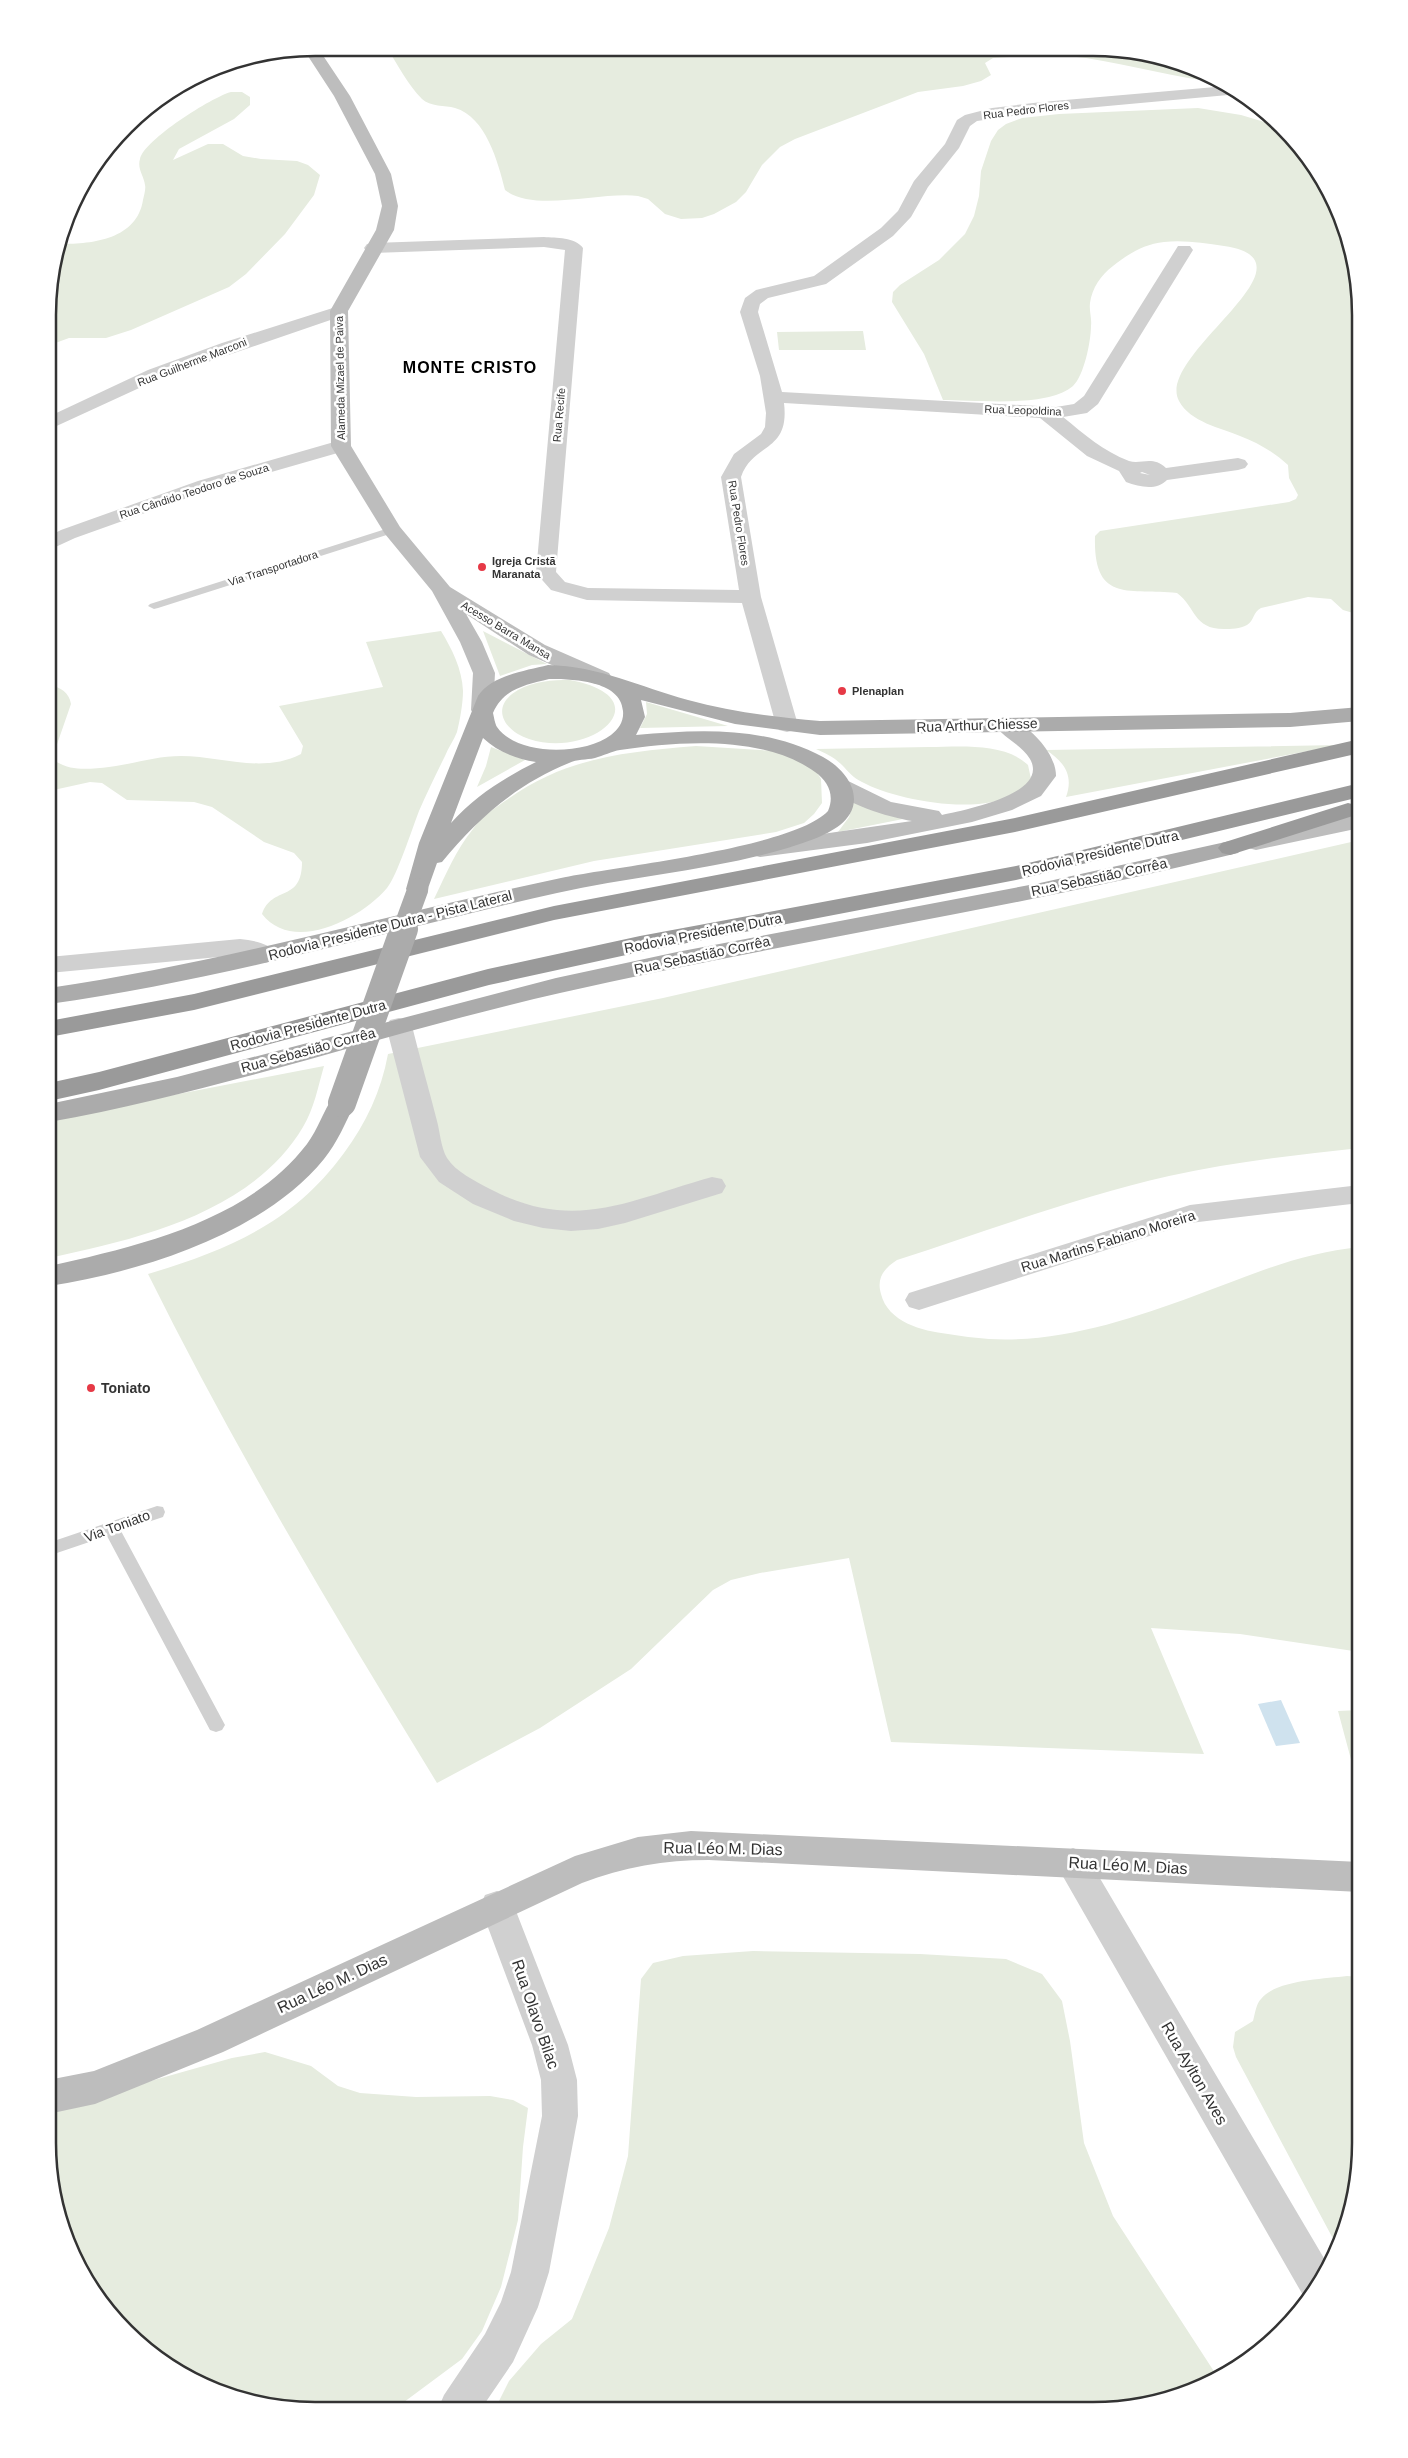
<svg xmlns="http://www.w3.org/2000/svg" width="1408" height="2458" font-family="Arial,sans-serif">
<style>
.green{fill:#e6ecdf}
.water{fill:#cfe2ee}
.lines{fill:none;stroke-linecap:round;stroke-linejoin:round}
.lane{fill:#d0d0d0;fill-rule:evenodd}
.street{fill:#d0d0d0;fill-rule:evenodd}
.secondary{fill:#bdbdbd;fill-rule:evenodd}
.primary{fill:#ababab;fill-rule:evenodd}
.highway{fill:#9a9a9a;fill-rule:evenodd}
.primary-bridge-far1{stroke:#ababab;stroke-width:21}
.primary-bridge{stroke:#ababab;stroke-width:28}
.poi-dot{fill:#e63946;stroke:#fff;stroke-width:2}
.labels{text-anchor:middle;stroke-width:5;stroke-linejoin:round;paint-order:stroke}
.far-street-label{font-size:11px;fill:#333;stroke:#fff}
.far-poi-label{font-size:11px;font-weight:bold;fill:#333;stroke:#fff;text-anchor:start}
.street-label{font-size:14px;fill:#333;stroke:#fff}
.poi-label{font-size:14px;font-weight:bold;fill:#333;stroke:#fff;text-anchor:start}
.far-district-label{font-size:16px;font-weight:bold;letter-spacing:1px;fill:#000;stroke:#fff}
.near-street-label{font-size:16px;fill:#333;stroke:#fff}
.rim{fill:none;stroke:#333;stroke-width:2.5}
</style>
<rect width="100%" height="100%" fill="#fff"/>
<path class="green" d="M 387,48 L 1145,53 L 1211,75 L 1223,83 C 1176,78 1132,65 1086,58 C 1056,54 1023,56 993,58 L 985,63 L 991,75 L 981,81 L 963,86 L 918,92 L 795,139 L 780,147 L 762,165 L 746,192 L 736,202 L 714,214 L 702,218 L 681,219 L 665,214 L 648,199 L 638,196 C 603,191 534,213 505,190 C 498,162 486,117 455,108 C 445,105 430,107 422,99 C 408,85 398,65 387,48 Z
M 231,92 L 242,92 L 250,97 L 250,105 L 234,119 L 179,149 L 173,160 L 208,144 L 223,144 L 243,156 L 261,159 L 297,161 L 308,165 L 320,175 L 314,195 L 285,234 L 246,274 L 229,287 L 131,330 L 106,338 L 69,338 L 50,345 L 50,281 L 61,244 C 93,244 137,239 143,200 C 144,195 146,189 145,185 C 144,176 137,169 140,159 C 144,140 212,97 231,92 Z
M 1198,108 L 1241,115 L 1281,127 L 1315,166 L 1346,229 L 1360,315 L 1360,615 L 1343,610 L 1331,599 L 1308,597 L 1261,608 C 1253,612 1254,621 1247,625 C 1240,629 1231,629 1224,629 C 1193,629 1196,607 1177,593 C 1129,588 1093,604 1095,536 L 1100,531 L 1289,502 L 1296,499 L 1298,495 L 1289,478 L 1288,465 C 1274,452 1258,443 1240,436 C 1221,428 1190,422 1179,401 C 1154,355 1326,261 1224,246 C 1204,243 1184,240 1164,242 C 1144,244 1128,254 1113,266 C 1101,275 1092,288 1090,303 C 1089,311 1092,319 1091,326 C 1091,341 1084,376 1073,386 C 1048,408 975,400 943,400 L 924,354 L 892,302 L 893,292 L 900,285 L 939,260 L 965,234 L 974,216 L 979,196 L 981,171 L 991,141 L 998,130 L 1006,124 L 1022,118 L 1059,114 Z
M 863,331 L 866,350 L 779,350 L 777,332 Z
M 441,631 C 452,649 462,669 463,691 C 463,703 460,720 457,732 C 454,740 448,748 445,756 C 436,774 427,793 419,811 C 412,829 397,876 387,888 C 361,919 293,954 262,914 C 272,885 302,903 302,862 L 294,853 L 264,842 L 212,807 L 194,802 L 127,800 L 102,783 L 90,782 L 49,791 L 49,684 C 61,688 69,692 71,704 L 54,753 L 54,760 C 70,772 90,769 109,767 C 133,764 156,756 181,756 C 220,756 263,774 301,754 L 303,746 L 279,706 L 383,687 L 366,642 Z
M 483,631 L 547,664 L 532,665 L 500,676 Z
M 570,680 C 664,698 592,760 529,739 C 504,731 489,707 518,690 C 534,681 552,680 570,680 Z
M 646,702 L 728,726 L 640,728 L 647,714 Z
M 1340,745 L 1066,797 C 1074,775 1064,762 1046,750 Z
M 696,746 L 775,751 L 813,766 L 821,779 L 822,803 L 814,814 L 804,823 L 776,832 L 594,861 L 434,899 C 446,874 456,850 473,829 C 482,816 495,808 508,799 C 567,757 626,752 696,746 Z
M 491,747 L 525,760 L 477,787 L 486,766 Z
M 929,747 C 959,747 1004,742 1028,765 L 1031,779 C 1005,822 898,802 862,782 C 853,778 848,771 842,765 C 834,757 825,753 816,749 Z
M 854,801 L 908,818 L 838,832 L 849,817 Z
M 1360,840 L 1360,1148 C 1296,1155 1232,1162 1169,1176 C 1077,1197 987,1231 897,1260 C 885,1268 876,1277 881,1294 C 888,1322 922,1331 948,1334 C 961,1336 975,1338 989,1339 C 1059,1343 1129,1320 1194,1296 C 1251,1275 1299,1253 1360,1247 L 1360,1652 L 1240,1634 L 1151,1628 L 1204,1754 L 891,1742 L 849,1558 L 760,1573 L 731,1580 L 713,1590 L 631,1669 L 540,1728 L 437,1783 C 335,1616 234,1448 148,1274 C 228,1250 293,1223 344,1153 C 366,1123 381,1092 388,1054 L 663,998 Z
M 324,1066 C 318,1087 314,1109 303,1127 C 252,1213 138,1239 49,1258 L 49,1119 Z
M 1360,1710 L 1360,1793 L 1338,1711 Z
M 753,1951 L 920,1954 L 1006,1959 L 1042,1974 L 1062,2001 L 1070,2041 L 1084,2143 L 1113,2216 L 1217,2376 L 1179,2396 L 1093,2410 L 495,2409 L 509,2381 L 541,2344 L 572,2319 L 609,2228 L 628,2156 L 641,1979 L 653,1963 L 683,1956 Z
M 1347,1976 L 1360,1977 L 1360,2160 L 1338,2248 L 1236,2057 L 1233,2047 L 1235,2032 L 1253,2021 C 1255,2014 1256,2004 1261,1999 C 1276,1980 1323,1979 1347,1976 Z
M 265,2052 L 311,2066 L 338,2086 L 360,2093 L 416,2097 L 490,2096 L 513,2100 L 528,2108 L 523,2147 L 518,2220 L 501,2287 L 482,2331 L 462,2359 L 396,2408 L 280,2408 L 213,2390 L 152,2355 L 103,2305 L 62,2229 L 48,2143 L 48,2110 L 232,2058 Z"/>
<path class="water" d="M 1281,1700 L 1300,1743 L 1276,1746 L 1258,1704 Z"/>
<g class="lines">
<path class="lane" d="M 392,527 L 398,530 L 396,532 L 158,608 L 154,609 L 148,606 L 150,604 Z
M 157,1506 L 163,1507 L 165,1512 L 163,1517 L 121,1531 L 225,1725 L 222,1730 L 216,1732 L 210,1730 L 107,1536 L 48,1556 L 48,1543 Z"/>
<path class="street" d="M 1227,86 L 1239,94 L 1042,112 L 977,121 L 970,126 L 959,148 L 928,187 L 911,217 L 893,236 L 826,284 L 768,298 L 760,304 L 758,312 L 782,392 L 1056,407 L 1074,404 L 1084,396 L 1178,246 L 1190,246 L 1193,250 L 1098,404 L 1087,413 L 1063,417 C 1084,434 1103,451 1129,461 C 1141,465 1152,455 1166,468 L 1238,458 L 1245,460 L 1248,464 L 1245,468 L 1238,470 L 1167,480 C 1156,491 1140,487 1126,482 L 1119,471 L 1087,456 L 1040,418 L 784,403 C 790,453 753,442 741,477 L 761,597 L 798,725 L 795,730 L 787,732 L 779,730 L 776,725 L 742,603 L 587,600 L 551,590 L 536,573 L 565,250 L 544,247 L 373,253 L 367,252 L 364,248 L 367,244 L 373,243 L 544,237 C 556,238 575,237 583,248 L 556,572 L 565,582 L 588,588 L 739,590 L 721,477 L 734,454 L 761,434 L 765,427 L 766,413 L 760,376 L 740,312 L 745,298 L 756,290 L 814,276 L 881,228 L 898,211 L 914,181 L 945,144 L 957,120 L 965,115 L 992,108 L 1042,102 ZM 1142,472 L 1150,475 L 1140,473 Z
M 339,306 L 345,307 L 348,311 L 345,315 L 161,378 L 50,429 L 50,416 L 148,370 L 222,343 Z
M 341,440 L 348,442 L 351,446 L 348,450 L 212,489 L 75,538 L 49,550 L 49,536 L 61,530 L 198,481 Z
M 240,939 C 254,941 269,942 277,955 L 274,960 L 265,963 L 240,955 L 49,973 L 49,957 Z
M 399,1018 L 408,1020 L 412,1026 C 420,1058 429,1090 437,1121 C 440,1132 441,1148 447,1158 C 456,1172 475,1181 490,1189 C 575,1233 629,1200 712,1177 L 722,1179 L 726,1186 L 722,1193 L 625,1223 L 598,1229 L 571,1231 L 543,1228 L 514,1221 L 473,1204 L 439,1182 L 420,1157 L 386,1026 L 390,1020 Z
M 1360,1185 L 1360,1203 L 1190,1223 L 919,1310 L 909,1307 L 905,1300 L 909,1293 L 1190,1205 Z
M 1073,1848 L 1085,1853 L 1328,2265 L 1309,2299 L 1304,2297 L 1061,1873 L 1056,1863 L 1061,1853 Z
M 497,1891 L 509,1895 L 514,1906 L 568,2045 L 577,2080 L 578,2116 L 549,2272 L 538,2307 L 513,2362 L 481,2409 L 438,2409 L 444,2395 L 485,2334 L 501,2302 L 511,2272 L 542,2116 L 541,2080 L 532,2045 L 480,1906 L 485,1895 Z"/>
<path class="secondary" d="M 318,48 L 350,96 L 391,174 L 398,206 L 394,230 L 348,311 L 351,446 L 400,527 L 450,587 L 545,645 L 609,673 L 612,678 L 609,683 L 601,685 L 593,683 L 529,655 L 466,614 L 482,642 L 495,673 L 493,710 L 490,715 L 482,717 L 474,715 L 471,710 L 473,673 L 460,642 L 432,591 L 385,534 L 331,446 L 330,311 L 376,230 L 382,206 L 375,174 L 334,96 L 304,50 Z
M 1005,717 C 1028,723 1056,752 1056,776 L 1041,796 L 1012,810 L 972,822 L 867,843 L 760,857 L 752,855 L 748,850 L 752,845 L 760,843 L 912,821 C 888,817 842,804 829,784 L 832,779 L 840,777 L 891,802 L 939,811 L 942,815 C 964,810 1050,794 1030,759 C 1021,744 1003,738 994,724 L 997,719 Z
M 1360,814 L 1360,828 L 1256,850 L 1248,848 L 1244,843 L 1248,838 Z
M 691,1831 L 1360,1862 L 1360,1892 L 709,1860 C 665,1860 623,1867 582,1883 L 223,2052 L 95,2104 L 48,2114 L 48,2080 L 94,2071 L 197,2030 L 575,1856 L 638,1837 Z"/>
<path class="primary" d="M 548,665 C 599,666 640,687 688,700 C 731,712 776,717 820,721 L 1290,713 L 1360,707 L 1360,721 L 1290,727 L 820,735 L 735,724 L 641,700 L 645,717 L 636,735 C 700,729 765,726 823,757 C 838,765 854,781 854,799 C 854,821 831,832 814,839 C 735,869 640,874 557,893 C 388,931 221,980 49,1004 L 49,988 C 222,963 390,914 561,878 C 618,866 793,848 828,811 C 835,795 828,781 815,772 C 764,735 679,741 620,750 C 612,751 603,756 595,758 C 586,760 577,759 569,763 C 517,784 477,819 442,862 L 437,863 L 426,894 L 418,896 L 410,894 L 406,889 L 419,843 L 478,696 C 492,675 525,671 548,665 ZM 549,679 C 571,679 621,680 623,711 C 624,721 619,729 611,735 C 585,755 518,757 497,727 C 495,724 494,717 493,713 C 503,689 525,685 549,679 ZM 483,738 C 498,752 516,759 536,762 C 504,778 475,796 451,823 Z
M 1230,841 L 1238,843 L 1242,848 L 1238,853 C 1014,909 785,942 560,993 C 388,1032 222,1091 49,1122 L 49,1104 L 177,1077 L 556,978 L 677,952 L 1040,883 Z
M 342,1094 L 351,1097 L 355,1103 C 346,1122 337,1143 324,1159 C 263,1234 141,1272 49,1286 L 49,1266 C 139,1246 248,1221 307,1144 C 318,1129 323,1112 333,1097 Z"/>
<path class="highway" d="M 1360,739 L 1360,753 L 1015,832 L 554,920 L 194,1010 L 49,1037 L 49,1021 L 194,994 L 554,906 L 1015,818 Z
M 1360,783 L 1360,797 L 1016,880 L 640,952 L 489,985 L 99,1090 L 49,1101 L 49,1083 L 99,1072 L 488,969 L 640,936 L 1016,866 Z
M 1348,803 L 1356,805 L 1360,810 L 1356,815 L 1230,855 L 1222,853 L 1218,848 L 1222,843 Z"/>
<path class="primary-bridge-far1" d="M 403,930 L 418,889"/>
<path class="primary-bridge" d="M 342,1103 L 404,929"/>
</g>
<g class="poi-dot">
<circle cx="482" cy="567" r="5"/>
<circle cx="842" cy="691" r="5"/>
<circle cx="91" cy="1388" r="5"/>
</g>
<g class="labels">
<g class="far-street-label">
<text transform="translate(1026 110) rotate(-7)" y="4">Rua Pedro Flores</text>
<text transform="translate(192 362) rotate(-21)" y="4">Rua Guilherme Marconi</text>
<text transform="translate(340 378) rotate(-91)" y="4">Alameda Mizael de Paiva</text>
<text transform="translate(1023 410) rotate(2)" y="4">Rua Leopoldina</text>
<text transform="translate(559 415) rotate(-85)" y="4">Rua Recife</text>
<text transform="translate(194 491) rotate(-18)" y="4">Rua Cândido Teodoro de Souza</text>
<text transform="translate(739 523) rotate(81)" y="4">Rua Pedro Flores</text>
<text transform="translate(273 568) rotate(-18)" y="4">Via Transportadora</text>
<text transform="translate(506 630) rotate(31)" y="4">Acesso Barra Mansa</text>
</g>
<g class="far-poi-label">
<text x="492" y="565">Igreja Cristã<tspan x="492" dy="13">Maranata</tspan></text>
<text x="852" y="695">Plenaplan</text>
</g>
<g class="street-label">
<text transform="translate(977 725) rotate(-2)" y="5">Rua Arthur Chiesse</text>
<text transform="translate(1100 853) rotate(-13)" y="5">Rodovia Presidente Dutra</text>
<text transform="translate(1099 877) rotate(-12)" y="5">Rua Sebastião Corrêa</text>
<text transform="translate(390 925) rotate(-14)" y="5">Rodovia Presidente Dutra - Pista Lateral</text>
<text transform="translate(703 933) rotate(-11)" y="5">Rodovia Presidente Dutra</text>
<text transform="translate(702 955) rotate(-12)" y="5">Rua Sebastião Corrêa</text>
<text transform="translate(308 1025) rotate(-15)" y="5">Rodovia Presidente Dutra</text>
<text transform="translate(308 1050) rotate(-15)" y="5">Rua Sebastião Corrêa</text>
<text transform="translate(1108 1241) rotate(-17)" y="5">Rua Martins Fabiano Moreira</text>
<text transform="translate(117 1526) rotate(-20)" y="5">Via Toniato</text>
</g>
<g class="poi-label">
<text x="101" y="1393">Toniato</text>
</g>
<g class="far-district-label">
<text x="470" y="373">MONTE CRISTO</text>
</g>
<g class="near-street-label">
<text transform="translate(723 1848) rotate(1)" y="6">Rua Léo M. Dias</text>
<text transform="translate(1128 1865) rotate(3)" y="6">Rua Léo M. Dias</text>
<text transform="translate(332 1983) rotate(-25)" y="6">Rua Léo M. Dias</text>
<text transform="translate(536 2014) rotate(71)" y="6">Rua Olavo Bilac</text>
<text transform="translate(1195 2073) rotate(60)" y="6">Rua Aylton Aves</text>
</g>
</g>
<path d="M0 0H1408V2458H0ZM315 56H1093A259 259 0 0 1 1352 315V2143A259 259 0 0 1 1093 2402H315A259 259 0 0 1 56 2143V315A259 259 0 0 1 315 56Z" fill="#fff" fill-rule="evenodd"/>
<path class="rim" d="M315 56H1093A259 259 0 0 1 1352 315V2143A259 259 0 0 1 1093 2402H315A259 259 0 0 1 56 2143V315A259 259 0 0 1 315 56Z"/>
</svg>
